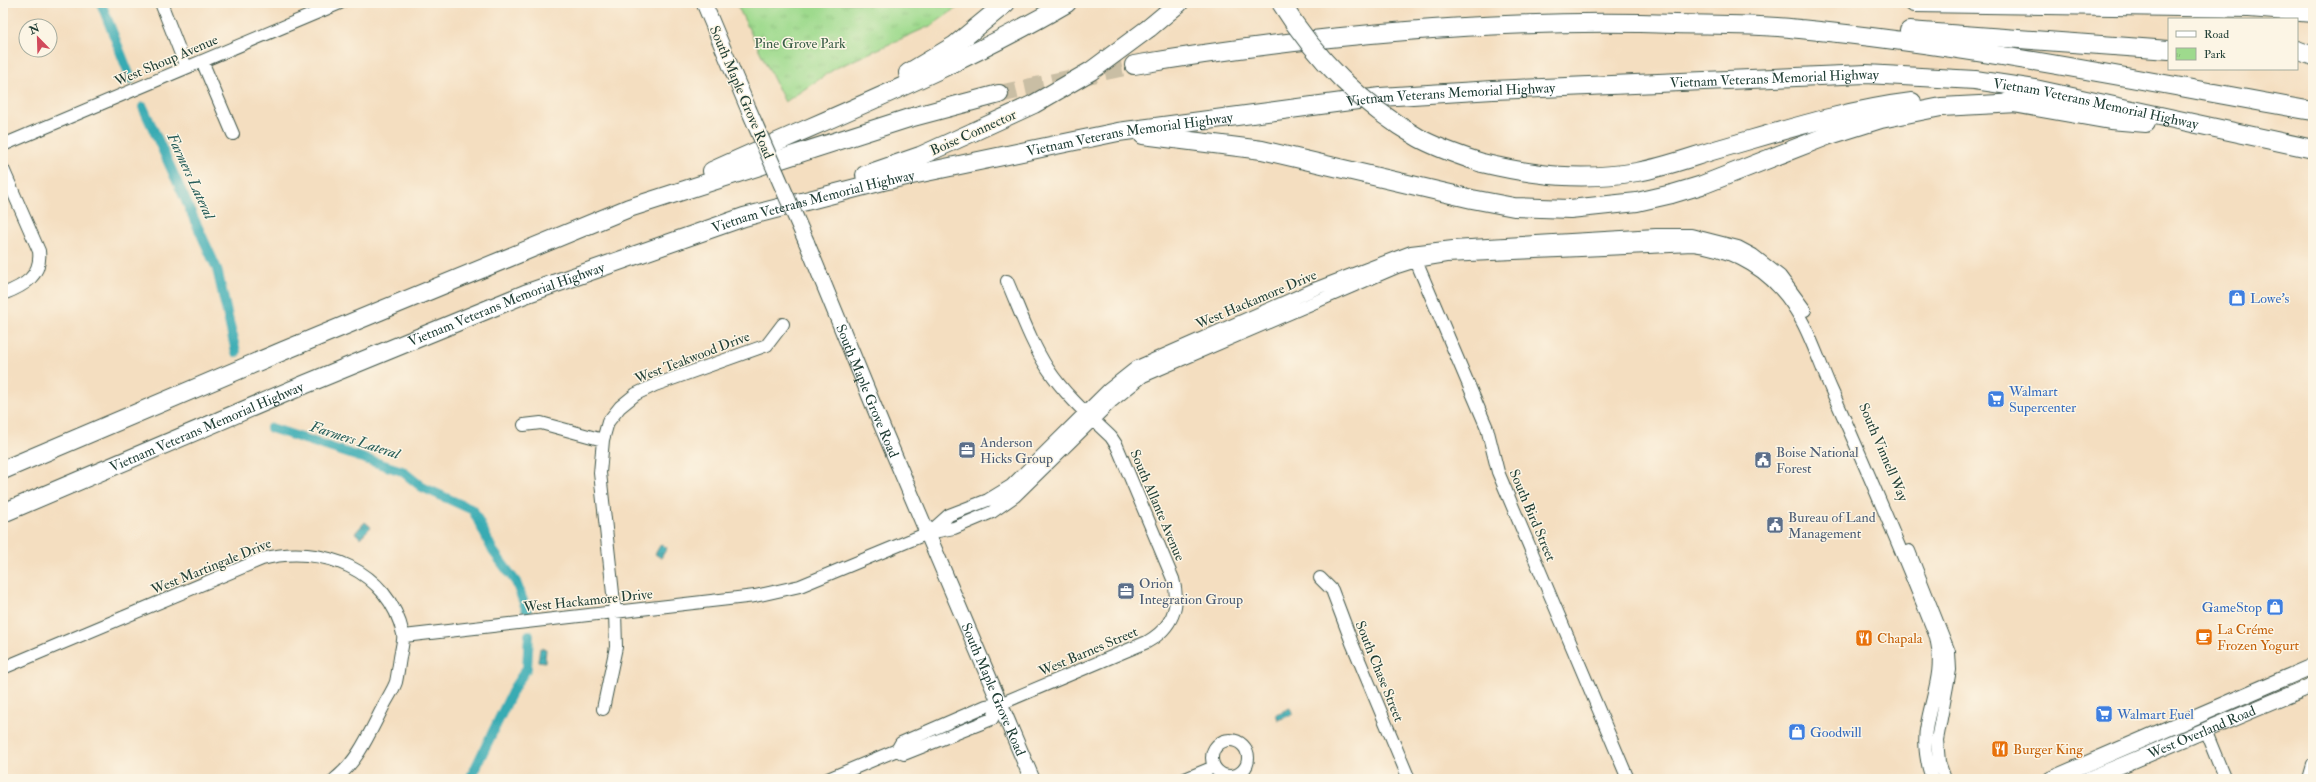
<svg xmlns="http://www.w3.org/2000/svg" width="2316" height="782" font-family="'IM FELL Double Pica',serif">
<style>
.park{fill:url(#park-tufts);stroke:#5e8c60}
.water{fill:url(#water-waves);stroke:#2c7474}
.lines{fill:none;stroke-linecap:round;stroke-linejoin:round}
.canal{stroke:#39abb3;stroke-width:10}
.highway-tunnel{stroke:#c9bea4;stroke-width:18;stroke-dasharray:18 9;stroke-linecap:butt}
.minor-casing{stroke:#3f5549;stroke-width:14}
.major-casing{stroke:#3f5549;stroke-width:17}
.highway-casing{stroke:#3f5549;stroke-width:20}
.minor{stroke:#fff;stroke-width:12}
.major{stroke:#fff;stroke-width:15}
.highway{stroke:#fff;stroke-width:18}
.major-bridge-casing{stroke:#3f5549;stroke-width:17;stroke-linecap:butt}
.highway-bridge-casing{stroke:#3f5549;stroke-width:20;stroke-linecap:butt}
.major-bridge{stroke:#fff;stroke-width:15}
.highway-bridge{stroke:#fff;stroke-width:18}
.labels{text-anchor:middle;stroke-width:3;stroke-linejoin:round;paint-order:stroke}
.park-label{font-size:14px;fill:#385c46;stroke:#fcf5e5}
.street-label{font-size:14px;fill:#1f3d34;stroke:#fcf5e5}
.shop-label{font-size:14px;fill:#366cbe;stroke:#fcf5e5;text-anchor:start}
.service-label{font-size:14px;fill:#4e5e75;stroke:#fcf5e5;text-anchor:start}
.food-label{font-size:14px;fill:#c56008;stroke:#fcf5e5;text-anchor:start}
.water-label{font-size:15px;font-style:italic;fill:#275e5a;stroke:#fcf5e5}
</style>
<defs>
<pattern id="park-tufts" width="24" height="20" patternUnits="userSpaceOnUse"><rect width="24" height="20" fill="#9eda8d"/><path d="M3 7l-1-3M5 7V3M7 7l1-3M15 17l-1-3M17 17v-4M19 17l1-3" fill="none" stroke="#88bc7a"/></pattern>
<pattern id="water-waves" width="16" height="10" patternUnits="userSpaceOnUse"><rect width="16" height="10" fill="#39abb3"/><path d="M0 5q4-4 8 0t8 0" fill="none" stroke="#2f8c92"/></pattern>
</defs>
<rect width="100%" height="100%" fill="#fcf5e5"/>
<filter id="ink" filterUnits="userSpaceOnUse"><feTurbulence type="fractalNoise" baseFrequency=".025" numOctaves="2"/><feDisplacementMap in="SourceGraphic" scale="8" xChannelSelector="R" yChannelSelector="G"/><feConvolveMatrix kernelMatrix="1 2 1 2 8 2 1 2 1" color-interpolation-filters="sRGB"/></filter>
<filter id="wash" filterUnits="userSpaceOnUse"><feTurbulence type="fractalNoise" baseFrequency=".012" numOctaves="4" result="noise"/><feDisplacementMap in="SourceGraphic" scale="16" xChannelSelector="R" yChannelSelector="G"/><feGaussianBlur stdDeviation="0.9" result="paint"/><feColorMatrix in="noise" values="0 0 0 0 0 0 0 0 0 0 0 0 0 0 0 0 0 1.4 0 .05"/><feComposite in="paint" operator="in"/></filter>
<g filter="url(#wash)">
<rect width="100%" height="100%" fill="#f4dec0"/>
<path class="park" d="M 736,3 L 964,3 L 932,25 L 836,68 L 785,102 Z"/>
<path class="water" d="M 365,522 L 371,527 L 360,538 L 355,533 Z
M 661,544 L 667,548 L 661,558 L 655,554 Z
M 540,648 L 546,649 L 545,662 L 538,661 Z
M 1290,708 L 1293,714 L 1278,720 L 1276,714 Z"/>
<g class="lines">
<path class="canal" d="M 101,3 L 131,79
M 143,107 L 217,269 L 236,352
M 271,428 L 402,471 L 422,487 L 473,510 L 493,551 L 516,582 L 527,611
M 470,779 L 515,686 L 527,668 L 529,635"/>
</g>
</g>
<g filter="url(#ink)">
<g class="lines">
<path class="highway-tunnel" d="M 999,94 L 1134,65"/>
<defs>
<path id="minor" d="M 161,3 L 186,67
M 202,61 L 233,134
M 3,145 L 340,3
M 3,169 L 39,251 C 42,276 24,286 3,294
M 1416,261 L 1487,428 L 1498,472 L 1628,779
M 524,425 L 541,423 L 603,440
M 929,533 L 949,515 L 988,500 L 1011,486 L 1108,390 L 1137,367 L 1317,288 L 1411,252 L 1453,247 L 1656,235 L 1691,235 L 1738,247 L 1753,255 L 1780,276 L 1805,310
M 1909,551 L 1949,652 L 1950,670 L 1937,740 L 1939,762 L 1945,779
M 1320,578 L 1332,590 L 1352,643 L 1409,779
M 404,636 L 755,596 L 800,586 L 928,533 L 954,528 L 992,512 L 1015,496 L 1112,401 L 1143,376 L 1397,267 L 1416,261 L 1446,256 L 1693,245 C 1726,249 1758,264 1780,289 C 1806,317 1817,358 1832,391 C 1868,472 1903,554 1936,637 C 1944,671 1933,692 1927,724 C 1923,742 1926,761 1932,779
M 3,668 L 262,559 C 321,543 389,570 403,634 C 404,639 402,646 401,652 C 399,662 398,673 396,682 C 393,691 386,700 382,709 C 369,734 358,761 335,779
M 603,709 L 616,647 L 615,612 L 600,473 L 603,440 L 608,422 L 620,407 L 636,394 L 655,385 L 767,345 L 783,324
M 2205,730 L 2225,779
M1212 758a18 18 0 1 1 36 0a18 18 0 1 1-36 0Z
M 897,750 L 904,754 L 992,719 L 1000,704
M 828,779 L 897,750 L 901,743 L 986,706 L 1000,704 L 1147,642 C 1172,628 1181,606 1173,579 L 1117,446 L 1111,437 C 1089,416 1065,395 1048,369 C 1031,343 1020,311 1007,281
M 1185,779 L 1214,767
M 2309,779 L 2313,765"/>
<g id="major">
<path d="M 704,3 L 748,108"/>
<path id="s1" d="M 806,241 L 884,431 L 1032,779"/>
<path d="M 2051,779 L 2313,666"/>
<path id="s2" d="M 2089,779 L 2313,685"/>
</g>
<g id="highway">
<path d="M 1914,3 L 2249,8 L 2313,13"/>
<path d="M 1149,28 L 1179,3"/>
<path d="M 1909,31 L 2169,50"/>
<path d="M 2297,50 L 2313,56"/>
<path d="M 1134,65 C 1314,35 1492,18 1675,24 C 1717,25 1759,24 1800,29 C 1973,46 2143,81 2313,111"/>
<path d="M 908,73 L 955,45 L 1006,3"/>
<path d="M 2008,102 L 2110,120 L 2146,123"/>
<path d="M 1143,135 L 1262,150 L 1472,199 L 1514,207 L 1570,209 L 1637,202 L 1672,194 L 1702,185 L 1827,136 L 1881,119 L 1941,107 L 2018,103"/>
<path d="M 1482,163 C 1537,176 1581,181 1637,172 C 1666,167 1694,156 1722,148 C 1785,130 1847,110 1912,102"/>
<path d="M 712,171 C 831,117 954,69 1067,3"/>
<path d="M 865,175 L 920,156 L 973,132"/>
<path d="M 3,470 L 283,351 L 629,208 L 909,118 L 999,94"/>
<path id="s3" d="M 3,513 L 306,384 L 525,294 L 744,217 L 883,181 L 1118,132 L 1380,97 L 1493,90 L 1866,74 L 1975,80 L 2035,89 L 2313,149"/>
</g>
</defs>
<use href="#minor" class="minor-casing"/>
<use href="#major" class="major-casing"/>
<use href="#highway" class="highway-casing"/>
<use href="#minor" class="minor"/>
<use href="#major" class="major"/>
<use href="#highway" class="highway"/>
<defs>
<path id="major-bridge" d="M 748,108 L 806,241"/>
<path id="highway-bridge" d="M 1281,3 C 1315,58 1363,106 1419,138 C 1439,149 1461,156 1482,163
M 973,132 L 1034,104 L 1091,71 L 1149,28"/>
</defs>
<use href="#major-bridge" class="major-bridge-casing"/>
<use href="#highway-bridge" class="highway-bridge-casing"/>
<use href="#major-bridge" class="major-bridge"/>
<use href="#highway-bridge" class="highway-bridge"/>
</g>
</g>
<defs>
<symbol id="shop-square" viewBox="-11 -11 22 22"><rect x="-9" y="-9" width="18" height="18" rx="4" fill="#3f7fe0" stroke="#fcf5e5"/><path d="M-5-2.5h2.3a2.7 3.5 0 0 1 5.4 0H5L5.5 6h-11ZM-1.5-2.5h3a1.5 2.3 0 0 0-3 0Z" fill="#fff"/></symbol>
<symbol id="supermarket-square" viewBox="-11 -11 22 22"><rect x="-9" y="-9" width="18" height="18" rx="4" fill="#3f7fe0" stroke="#fcf5e5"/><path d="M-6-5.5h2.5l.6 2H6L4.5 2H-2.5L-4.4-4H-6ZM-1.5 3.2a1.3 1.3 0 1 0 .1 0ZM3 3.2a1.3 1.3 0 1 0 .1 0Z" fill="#fff"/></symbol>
<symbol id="office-square" viewBox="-11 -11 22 22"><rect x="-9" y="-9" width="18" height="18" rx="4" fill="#5c6f8a" stroke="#fcf5e5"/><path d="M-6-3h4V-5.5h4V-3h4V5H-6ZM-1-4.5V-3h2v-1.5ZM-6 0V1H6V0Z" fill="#fff"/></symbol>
<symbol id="civic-square" viewBox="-11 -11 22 22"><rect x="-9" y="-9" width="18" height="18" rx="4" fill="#5c6f8a" stroke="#fcf5e5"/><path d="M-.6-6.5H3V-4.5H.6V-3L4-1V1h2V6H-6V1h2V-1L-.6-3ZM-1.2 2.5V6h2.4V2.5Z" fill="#fff"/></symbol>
<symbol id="cafe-square" viewBox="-11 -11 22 22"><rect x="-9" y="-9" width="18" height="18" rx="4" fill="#e8710a" stroke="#fcf5e5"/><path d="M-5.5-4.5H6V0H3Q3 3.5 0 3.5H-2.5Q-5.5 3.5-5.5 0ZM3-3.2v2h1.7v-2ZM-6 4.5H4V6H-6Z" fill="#fff"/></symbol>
<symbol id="restaurant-square" viewBox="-11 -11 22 22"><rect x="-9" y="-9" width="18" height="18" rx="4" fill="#e8710a" stroke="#fcf5e5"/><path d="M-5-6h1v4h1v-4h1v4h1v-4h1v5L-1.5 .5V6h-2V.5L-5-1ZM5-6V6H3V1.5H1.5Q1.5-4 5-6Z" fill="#fff"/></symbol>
</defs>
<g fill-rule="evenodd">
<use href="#shop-square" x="2227" y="288" width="20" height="20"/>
<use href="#supermarket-square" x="1986" y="389" width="20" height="20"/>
<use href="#office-square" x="957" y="440" width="20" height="20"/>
<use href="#civic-square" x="1753" y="450" width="20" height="20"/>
<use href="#civic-square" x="1765" y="515" width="20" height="20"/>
<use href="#office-square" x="1116" y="581" width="20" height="20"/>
<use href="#shop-square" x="2265" y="597" width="20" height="20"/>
<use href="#cafe-square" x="2194" y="627" width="20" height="20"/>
<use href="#restaurant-square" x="1854" y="628" width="20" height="20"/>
<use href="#supermarket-square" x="2094" y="704" width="20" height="20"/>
<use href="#shop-square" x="1787" y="722" width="20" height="20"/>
<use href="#restaurant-square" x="1990" y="739" width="20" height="20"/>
</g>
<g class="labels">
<g class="park-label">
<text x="800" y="48">Pine Grove Park</text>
</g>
<g class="street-label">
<text transform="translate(166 60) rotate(-23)" y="5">West Shoup Avenue</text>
<text dy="5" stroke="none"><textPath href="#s3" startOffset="1841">Vietnam Veterans Memorial Highway</textPath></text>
<text transform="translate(742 92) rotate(67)" y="5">South Maple Grove Road</text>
<text dy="5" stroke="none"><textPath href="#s3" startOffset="1517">Vietnam Veterans Memorial Highway</textPath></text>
<text dy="5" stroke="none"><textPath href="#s3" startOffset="2165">Vietnam Veterans Memorial Highway</textPath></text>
<text transform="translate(973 132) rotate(-24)" y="5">Boise Connector</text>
<text dy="5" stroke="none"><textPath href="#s3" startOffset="1193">Vietnam Veterans Memorial Highway</textPath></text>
<text dy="5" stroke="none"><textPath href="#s3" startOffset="869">Vietnam Veterans Memorial Highway</textPath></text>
<text transform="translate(1256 299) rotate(-23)" y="5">West Hackamore Drive</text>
<text dy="5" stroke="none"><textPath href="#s3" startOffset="545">Vietnam Veterans Memorial Highway</textPath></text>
<text transform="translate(692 357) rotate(-21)" y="5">West Teakwood Drive</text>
<text dy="5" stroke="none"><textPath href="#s1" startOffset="162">South Maple Grove Road</textPath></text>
<text dy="5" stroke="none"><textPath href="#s3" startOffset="221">Vietnam Veterans Memorial Highway</textPath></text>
<text transform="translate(1884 452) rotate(67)" y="5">South Vinnell Way</text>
<text transform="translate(1158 505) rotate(67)" y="5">South Allante Avenue</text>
<text transform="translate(1533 515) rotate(67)" y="5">South Bird Street</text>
<text transform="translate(211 566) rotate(-22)" y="5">West Martingale Drive</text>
<text transform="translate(588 600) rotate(-6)" y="5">West Hackamore Drive</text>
<text transform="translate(1088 651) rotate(-23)" y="5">West Barnes Street</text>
<text transform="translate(1380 671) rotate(68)" y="5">South Chase Street</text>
<text dy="5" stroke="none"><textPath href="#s1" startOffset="486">South Maple Grove Road</textPath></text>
<text dy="5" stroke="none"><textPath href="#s2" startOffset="122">West Overland Road</textPath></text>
</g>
<g class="shop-label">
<text x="2250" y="303">Lowe's</text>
<text x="2009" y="396">Walmart<tspan x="2009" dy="16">Supercenter</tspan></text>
<text x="2262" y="612" text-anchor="end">GameStop</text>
<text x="2117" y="719">Walmart Fuel</text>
<text x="1810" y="737">Goodwill</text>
</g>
<g class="service-label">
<text x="980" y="447">Anderson<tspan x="980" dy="16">Hicks Group</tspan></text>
<text x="1776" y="457">Boise National<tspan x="1776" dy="16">Forest</tspan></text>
<text x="1788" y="522">Bureau of Land<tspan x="1788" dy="16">Management</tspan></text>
<text x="1139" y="588">Orion<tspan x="1139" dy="16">Integration Group</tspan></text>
</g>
<g class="food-label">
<text x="2217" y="634">La Créme<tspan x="2217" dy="16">Frozen Yogurt</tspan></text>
<text x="1877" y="643">Chapala</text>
<text x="2013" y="754">Burger King</text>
</g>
<g class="water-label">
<text transform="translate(191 176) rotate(65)" y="5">Farmers Lateral</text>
<text transform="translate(355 440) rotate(18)" y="5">Farmers Lateral</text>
</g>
</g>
<rect width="2316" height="782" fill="none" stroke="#fcf5e5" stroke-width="16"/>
<rect x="2168" y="18" width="130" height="52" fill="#fcf5e5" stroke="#a4ab9e"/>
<rect x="2176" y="31" width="20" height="6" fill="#ffffff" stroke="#a4ab9e"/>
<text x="2204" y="38" font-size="12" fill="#1f3d34">Road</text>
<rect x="2176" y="48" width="20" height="12" fill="url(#park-tufts)" stroke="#a4ab9e"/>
<text x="2204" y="58" font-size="12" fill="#1f3d34">Park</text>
<g transform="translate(38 38) rotate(337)"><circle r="19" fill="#fcf5e5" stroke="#a4ab9e"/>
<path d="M0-3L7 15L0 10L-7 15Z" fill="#d1495b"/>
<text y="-6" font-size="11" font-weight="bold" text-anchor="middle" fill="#1f3d34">N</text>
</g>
</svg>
